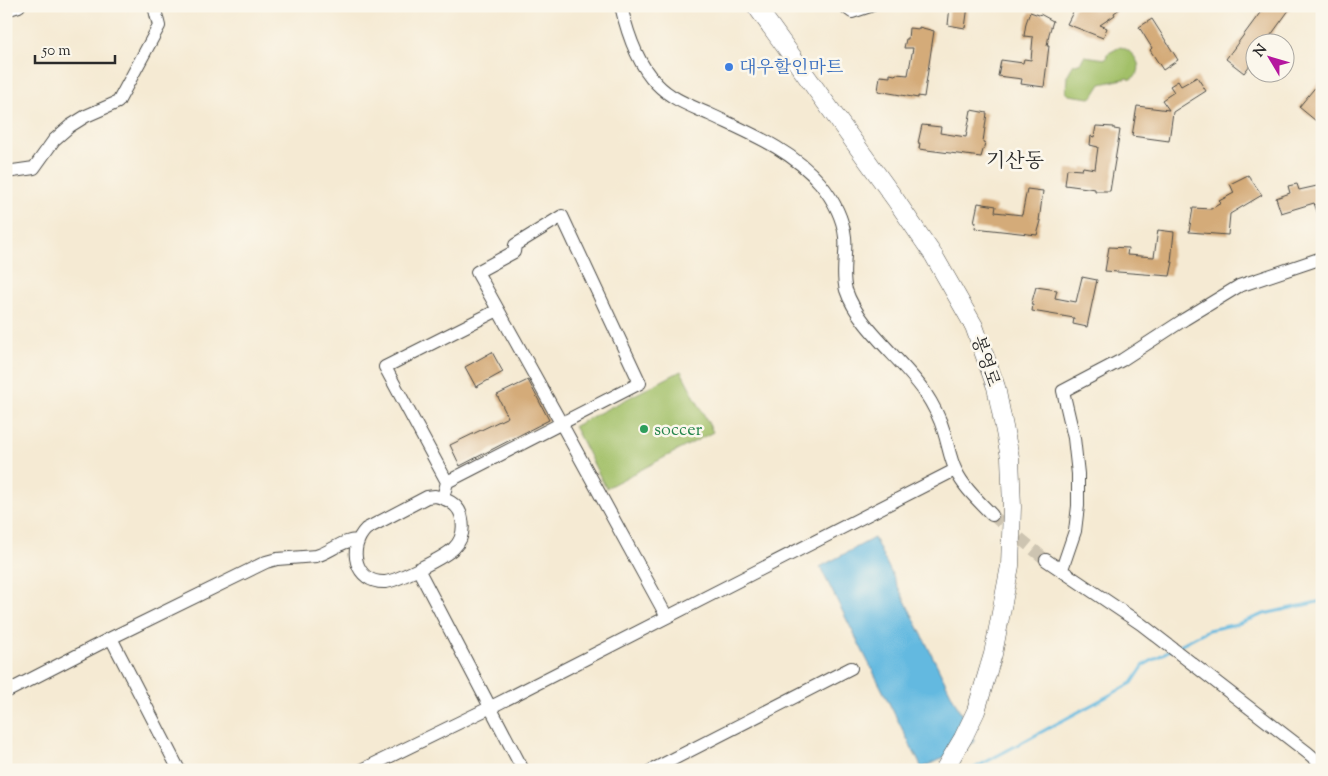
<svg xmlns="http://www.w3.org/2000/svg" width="1328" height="776" font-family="'Sorts Mill Goudy','Noto Serif KR',serif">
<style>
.green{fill:#a2c068;stroke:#66764a}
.water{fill:#63b9e0;stroke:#477286}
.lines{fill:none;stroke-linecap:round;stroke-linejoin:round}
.stream{stroke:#63b9e0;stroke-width:3}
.building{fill:#d4ab79}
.minor-tunnel{stroke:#cdc4b1;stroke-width:12;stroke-dasharray:12 6;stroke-linecap:butt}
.minor-casing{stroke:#494844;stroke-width:14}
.highway-casing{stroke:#494844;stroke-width:19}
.minor{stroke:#fff;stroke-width:12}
.highway{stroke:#fff;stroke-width:18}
.shop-dot{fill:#3f7fe0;stroke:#fbf7ec;stroke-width:2}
.leisure-dot{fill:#2e9e5b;stroke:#fbf7ec;stroke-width:2}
.labels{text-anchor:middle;stroke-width:5;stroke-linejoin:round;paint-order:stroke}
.shop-label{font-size:18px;fill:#366cbe;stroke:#fbf7ec;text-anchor:start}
.street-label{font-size:18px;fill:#2b2b2b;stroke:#fbf7ec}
.leisure-label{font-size:18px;fill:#27864d;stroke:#fbf7ec;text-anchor:start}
.quarter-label{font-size:20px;fill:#2b2b2b;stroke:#fbf7ec}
</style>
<rect width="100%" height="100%" fill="#fbf7ec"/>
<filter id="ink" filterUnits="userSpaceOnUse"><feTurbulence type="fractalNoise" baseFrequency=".02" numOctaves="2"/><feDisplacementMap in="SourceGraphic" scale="10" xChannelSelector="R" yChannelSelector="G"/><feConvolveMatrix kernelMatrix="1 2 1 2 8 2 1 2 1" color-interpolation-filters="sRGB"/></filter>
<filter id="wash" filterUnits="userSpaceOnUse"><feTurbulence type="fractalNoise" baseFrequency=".0096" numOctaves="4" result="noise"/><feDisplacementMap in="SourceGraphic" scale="20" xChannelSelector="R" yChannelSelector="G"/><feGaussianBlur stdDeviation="1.12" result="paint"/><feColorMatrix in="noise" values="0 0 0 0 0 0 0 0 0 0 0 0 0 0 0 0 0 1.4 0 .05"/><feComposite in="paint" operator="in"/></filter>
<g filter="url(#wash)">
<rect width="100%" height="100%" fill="#f5ead3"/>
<path class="green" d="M 1120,47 C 1129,48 1142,62 1138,72 C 1137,76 1132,78 1129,80 L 1128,78 L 1101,84 L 1094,95 L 1090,98 L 1069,95 L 1066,92 L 1067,76 L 1073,65 L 1081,62 L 1084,56 L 1106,59 L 1107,54 Z
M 681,371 L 713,432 L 606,488 L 574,426 Z"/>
<path class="water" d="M 874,538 L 975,742 L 922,768 L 820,567 Z"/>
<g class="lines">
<path class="stream" d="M 1176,647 L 1208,630 L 1237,624 L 1264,614 L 1322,601
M 971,770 L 1132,683 L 1144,665 L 1170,650"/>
</g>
<g id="blocks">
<path class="building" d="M 950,6 L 968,6 L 965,28 L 948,25 Z
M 1076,6 L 1088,6 L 1097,10 L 1101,6 L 1124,6 L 1114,13 L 1115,15 L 1100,25 L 1107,28 L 1103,38 L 1067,24 Z
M 1265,6 L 1292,6 L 1266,42 L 1256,42 L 1256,57 L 1244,73 L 1226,59 Z
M 1030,12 L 1039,15 L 1040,14 L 1053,21 L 1049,34 L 1047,46 L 1049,46 L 1044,87 L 1021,84 L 1022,79 L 998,76 L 1001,60 L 1023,63 L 1024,59 L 1031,60 L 1033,37 L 1024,36 L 1026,23 Z
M 1152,19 L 1178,60 L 1163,70 L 1150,50 L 1152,48 L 1139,27 Z
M 919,27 L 934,31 L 924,97 L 918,96 L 918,98 L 878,91 L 880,76 L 890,77 L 890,74 L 895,75 L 896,74 L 908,75 L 913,48 L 904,48 L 906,39 L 908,39 L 909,28 L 919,29 Z
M 1197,77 L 1206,91 L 1173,112 L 1169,141 L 1132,136 L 1137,106 L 1169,110 L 1162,100 L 1174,92 L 1170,86 L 1178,81 L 1181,86 Z
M 1322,79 L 1322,115 L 1316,121 L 1299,107 Z
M 971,110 L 987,113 L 983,142 L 985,143 L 981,157 L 919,149 L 920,143 L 918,143 L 922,125 L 941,127 L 940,133 L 966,137 Z
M 1096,126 L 1114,127 L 1114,129 L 1120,130 L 1110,191 L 1095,191 L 1095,189 L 1065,185 L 1067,169 L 1082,170 L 1083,167 L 1095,169 L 1098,147 L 1090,145 L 1091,136 L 1094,137 Z
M 1248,175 L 1262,195 L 1230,214 L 1228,235 L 1189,232 L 1193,208 L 1211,209 L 1221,203 L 1219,201 L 1234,193 L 1230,184 Z
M 1297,184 L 1299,190 L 1317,186 L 1320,194 L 1322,194 L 1322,220 L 1320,220 L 1314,203 L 1281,213 L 1276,198 L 1290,193 L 1288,186 Z
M 1027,189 L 1043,191 L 1039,221 L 1041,221 L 1037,235 L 975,228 L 976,222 L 974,222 L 978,203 L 996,206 L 995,212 L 1022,215 Z
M 1158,230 L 1174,232 L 1171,262 L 1173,262 L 1170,276 L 1105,271 L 1109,247 L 1128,248 L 1127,255 L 1154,257 Z
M 1082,277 L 1097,280 L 1087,327 L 1073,324 L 1074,318 L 1032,311 L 1033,305 L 1031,305 L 1036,287 L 1057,290 L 1055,298 L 1076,302 Z
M 492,352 L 503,372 L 476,387 L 465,367 Z
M 528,380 L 549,420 L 460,466 L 450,445 L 508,417 L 497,395 Z"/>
</g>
</g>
<g filter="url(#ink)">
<use href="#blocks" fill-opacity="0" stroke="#494844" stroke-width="1"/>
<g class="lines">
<path class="minor-tunnel" d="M 992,515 L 1046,560"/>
<defs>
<path id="minor" d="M 621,6 C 627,32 638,65 657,84 C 671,99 691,106 709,114 C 749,133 791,149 820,183 C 832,198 843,218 845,237 C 847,254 841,273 846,290 C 858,327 902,359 924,391 C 932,403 940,418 944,432 C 948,444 950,459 956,471 C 964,488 979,501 992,515
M 844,6 L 852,12 L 870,6
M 6,10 L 19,6
M 6,172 L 34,168 L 54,140 L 70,126 L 86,116 L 118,102 L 159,26 L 154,6
M 447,482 L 385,367 L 498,310
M 435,496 C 448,499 460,505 462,519 C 464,530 462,540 454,548 C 445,557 397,581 385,582 C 355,583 347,548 366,529 L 427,497 Z
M 443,498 L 447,482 L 640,383 L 562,216 L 515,245 L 514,252 L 477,272 L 561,423 L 667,617
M 1046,560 L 1141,624 L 1308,753 L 1322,765
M 418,569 L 523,770
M 1062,569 L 1075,531 L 1078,506 L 1078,474 L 1074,438 L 1063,391 L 1122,360 L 1185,319 L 1239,286 L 1322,258
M 111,638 L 179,770
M 6,692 L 111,638 L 266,562 L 277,559 L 316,556 C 331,552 341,540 358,540
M 362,770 L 491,707 L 955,470
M 652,770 L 851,668"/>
<path id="highway" d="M 756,6 L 895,199 L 934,256 L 974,326 L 996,387 L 1010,457 L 1012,507 L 1010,566 L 993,654 L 976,711 L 963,738 L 944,770"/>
</defs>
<use href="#minor" class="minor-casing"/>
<use href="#highway" class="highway-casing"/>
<use href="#minor" class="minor"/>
<use href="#highway" class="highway"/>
</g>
</g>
<circle class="shop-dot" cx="729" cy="67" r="5"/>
<circle class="leisure-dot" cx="644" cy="429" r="5"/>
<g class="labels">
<g class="shop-label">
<text x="739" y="73">대우할인마트</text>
</g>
<g class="street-label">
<text transform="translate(986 361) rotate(71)" y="6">봉영로</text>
</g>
<g class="leisure-label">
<text x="654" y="435">soccer</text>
</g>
<g class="quarter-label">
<text x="1015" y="167">기산동</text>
</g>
</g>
<rect width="1328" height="776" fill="none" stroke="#fbf7ec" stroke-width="25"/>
<g transform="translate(1270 58) rotate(308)"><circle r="24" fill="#fbf7ec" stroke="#a8a59f"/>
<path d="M0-4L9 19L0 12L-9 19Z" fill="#b5179e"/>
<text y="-8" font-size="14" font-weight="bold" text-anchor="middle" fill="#2b2b2b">N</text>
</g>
<path d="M35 55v8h80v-8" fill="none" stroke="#2b2b2b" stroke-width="2.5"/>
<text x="42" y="55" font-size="15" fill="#2b2b2b" stroke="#fbf7ec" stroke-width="4" paint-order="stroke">50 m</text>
</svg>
